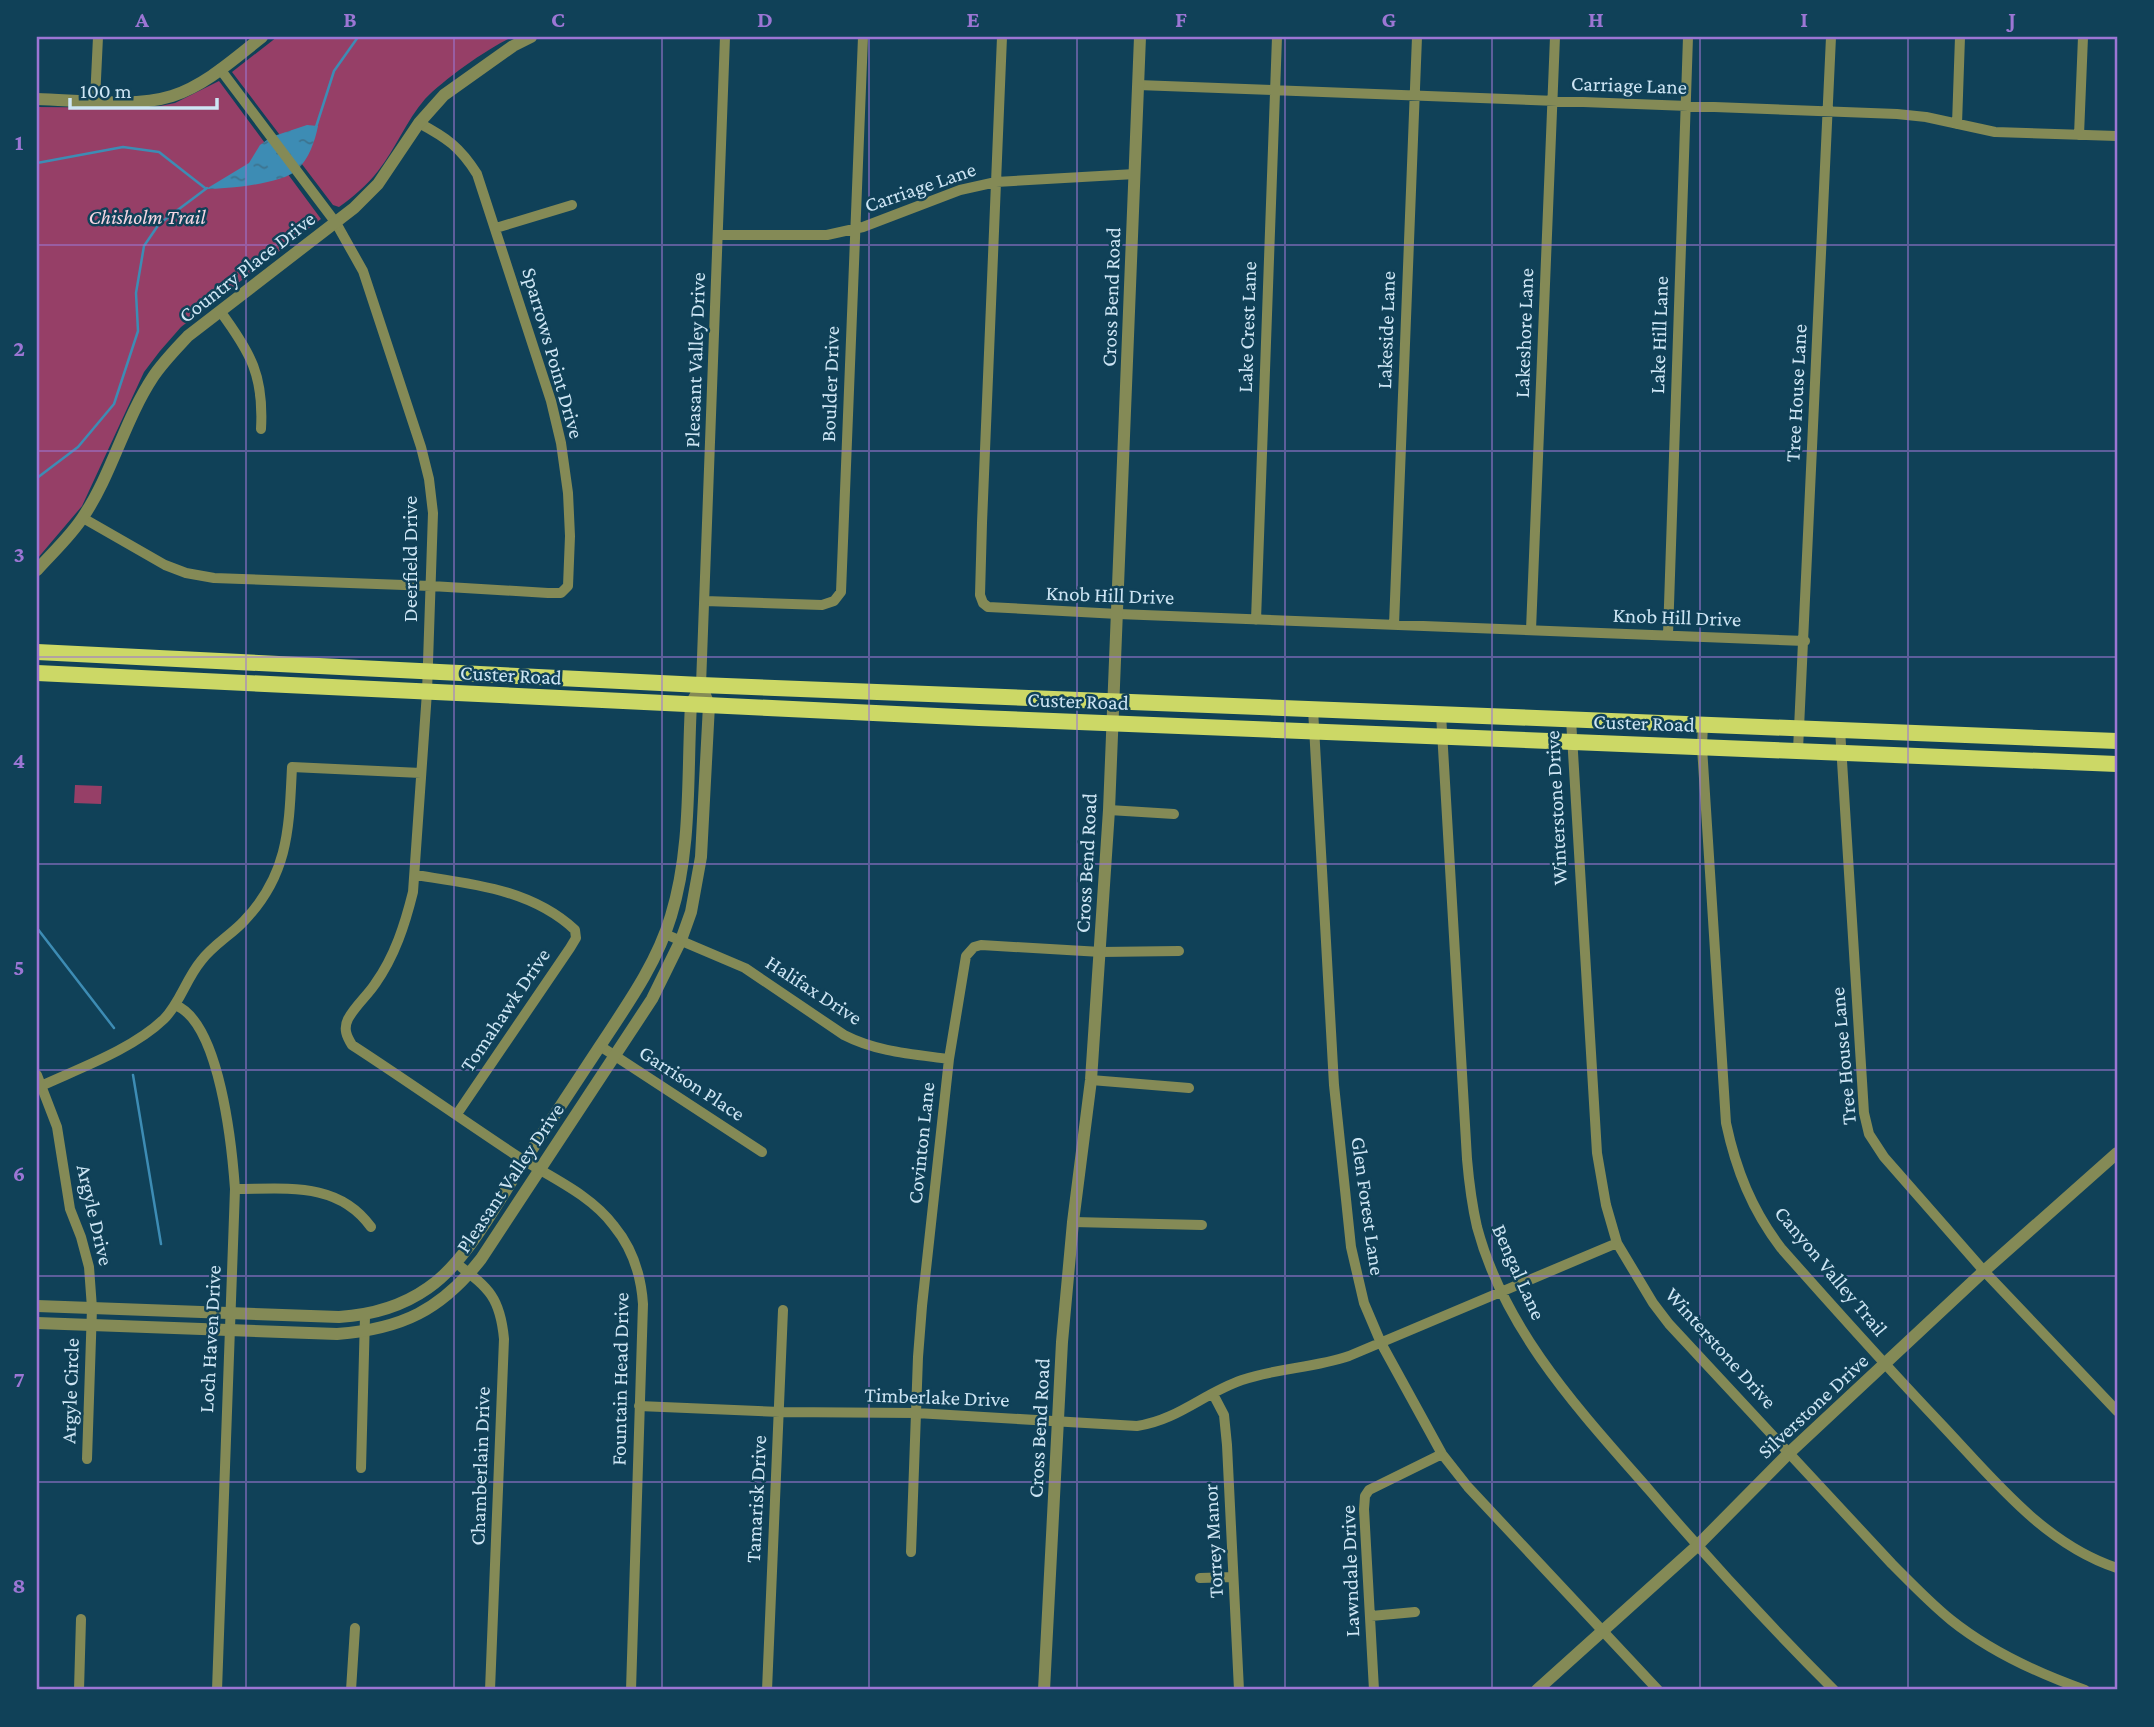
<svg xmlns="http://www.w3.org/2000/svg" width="2154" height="1727" font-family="'Crimson Pro',serif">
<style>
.green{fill:#963f67}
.water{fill:url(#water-ripples)}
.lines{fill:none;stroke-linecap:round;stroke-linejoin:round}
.stream{stroke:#3d8cb4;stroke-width:2.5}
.minor{stroke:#848a56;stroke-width:10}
.tertiary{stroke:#848a56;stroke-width:12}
.primary{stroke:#ccd866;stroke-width:16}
.grid{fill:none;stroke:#9c76d4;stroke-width:2;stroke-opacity:0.55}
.labels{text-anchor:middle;stroke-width:5;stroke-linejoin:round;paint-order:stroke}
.street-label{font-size:21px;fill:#cde5f4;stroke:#104158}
.park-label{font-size:21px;font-style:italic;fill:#f6d6e2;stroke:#104158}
.neatline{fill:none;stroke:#9c76d4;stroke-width:2.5}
.grid-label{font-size:23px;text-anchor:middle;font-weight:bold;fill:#9c76d4}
</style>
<defs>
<pattern id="water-ripples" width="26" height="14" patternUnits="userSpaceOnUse" patternTransform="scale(1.75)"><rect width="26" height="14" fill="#3d8cb4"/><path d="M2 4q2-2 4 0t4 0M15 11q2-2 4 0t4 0" fill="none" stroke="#3d738f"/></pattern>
</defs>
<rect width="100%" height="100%" fill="#104158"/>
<path class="green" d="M 277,37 L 512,37 C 488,48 443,80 425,99 C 406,121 396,148 378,171 C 367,185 353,197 339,207 L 333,205 L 232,72 Z
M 219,81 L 321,219 L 181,327 L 160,351 L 144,372 L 82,506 L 37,559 L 37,107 L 150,108 L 175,103 Z
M 75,785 L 102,786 L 101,804 L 74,803 Z"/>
<path class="water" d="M 307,125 L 318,126 C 315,141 309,159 297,170 C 282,184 226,189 206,189 L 249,163 L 260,145 L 271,137 Z"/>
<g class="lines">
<path class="stream" d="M 316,127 L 334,71 L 358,37
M 37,163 L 123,147 L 159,152 L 205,188
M 37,478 L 78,447 L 114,404 L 138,331 L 136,293 L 144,246 L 159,224 L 207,188
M 37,928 L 114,1028
M 133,1075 L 161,1244"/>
<path class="minor" d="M 1002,37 L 982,523 L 980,595 L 983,603 L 988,607 L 1118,614 L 1805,641
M 220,69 L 336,223 L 363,271 L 421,447 L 429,479 L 433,513 L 427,692 L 413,892 C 405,924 395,956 375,984 C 367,996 355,1006 348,1019 C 343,1029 347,1037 352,1045 C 409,1082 464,1121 520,1158 C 552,1178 591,1195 614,1226 C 633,1249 641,1274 643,1304 L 631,1690
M 1138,85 L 1897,114 L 1926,117 L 1995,132 L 2117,136
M 95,100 L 98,37
M 1957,124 L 1960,37
M 2079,135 L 2083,37
M 496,228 L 572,205
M 719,235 L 827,235 L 863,227 L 960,190 L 996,182 L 1135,174
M 220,311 C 251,353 264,376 261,429
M 83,518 L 165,565 L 186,573 L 214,578 L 431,586 L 548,593 L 561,593 L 568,586 L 570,536 L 568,493 L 561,443 L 551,401 L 477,174 C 460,147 447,138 419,123
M 705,601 L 822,605 L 834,601 L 841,592 L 863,37
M 1256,620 L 1277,37
M 1394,625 L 1417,37
M 1531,630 L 1555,37
M 1668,635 L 1688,37
M 701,685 L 725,37
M 1313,709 L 1334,1085 L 1351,1247 L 1364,1303 L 1381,1343 L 1442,1454 L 1468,1487 L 1658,1690
M 1441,714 L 1467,1159 C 1469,1182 1472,1205 1477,1227 C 1505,1332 1581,1412 1650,1491 C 1709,1560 1770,1626 1834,1690
M 1571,719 L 1597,1153 L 1606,1205 L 1617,1243 L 1653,1303 L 1669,1324 L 1892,1564 C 1911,1583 1930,1603 1951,1620 C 1991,1652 2037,1673 2085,1690
M 1703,724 L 1702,747 L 1726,1123 C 1736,1170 1752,1210 1781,1248 C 1834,1308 1887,1367 1942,1425 C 1993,1479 2044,1544 2117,1568
M 1840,729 L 1864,1113 L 1869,1134 L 1884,1157 L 1984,1271 L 2117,1411
M 1798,750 L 1831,37
M 1109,810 L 1174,814
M 415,875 C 472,884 531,889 575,930 L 576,938 L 570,948 L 457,1114
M 665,934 L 745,968 L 844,1035 C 877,1052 912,1054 949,1059
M 175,1005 C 220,1022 232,1147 235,1189 L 217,1690
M 600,1046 L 762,1152
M 37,1075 L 57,1127 L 70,1209 L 81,1237 L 89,1267 L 92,1308 L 87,1459
M 1091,1080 L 1189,1088
M 41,1086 C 80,1068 133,1049 164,1019 C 180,1003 186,979 201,961 C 213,945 231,935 244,921 C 289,874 289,828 292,767 L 421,773
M 235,1189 C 286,1189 338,1181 371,1227
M 1073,1222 L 1202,1225
M 456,1263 C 488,1288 500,1296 504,1339 L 490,1690
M 1213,1394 L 1224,1415 L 1227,1445 L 1239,1690
M 639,1406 L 780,1412 L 916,1413 L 1137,1426 C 1178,1420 1204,1393 1242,1380 C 1277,1368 1314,1368 1349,1356 L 1617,1243
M 361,1468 L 365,1316
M 911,1552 L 918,1357 L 922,1306 L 949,1059 L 966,956 L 974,947 L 981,945 L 1101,952 L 1179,951
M 1200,1578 L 1233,1577
M 1371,1616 L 1415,1612
M 79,1690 L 81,1619
M 351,1690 L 355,1628
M 767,1690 L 783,1310
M 1374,1690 L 1364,1509 L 1365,1496 L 1369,1490 L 1442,1454"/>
<path class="tertiary" d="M 37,99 C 77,100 134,108 172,96 C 206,85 235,58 262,37
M 37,570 C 52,553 70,537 83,517 C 112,474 124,421 153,377 C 163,362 176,349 188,336 L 354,208 L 378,184 L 419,123 L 444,95 L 513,46 L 531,37
M 37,1306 L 339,1317 C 371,1315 401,1307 428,1288 C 468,1261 500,1197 527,1157 C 551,1120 576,1083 600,1046 C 627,1005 657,963 671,916 C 692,848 687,774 691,704 L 701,685
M 37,1323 L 337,1334 C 402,1329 441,1310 481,1259 L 652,999 L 681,940 L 691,912 L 701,857 L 709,705 L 701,685
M 1044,1690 L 1062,1342 L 1073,1222 L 1091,1080 L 1109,810 L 1140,37
M 1537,1690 L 1697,1546 L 1789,1453 L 1984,1271 L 2117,1153"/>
<path class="primary" d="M 37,652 L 701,685 L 2117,741
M 37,673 L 979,718 L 2117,764"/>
</g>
<path class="grid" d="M 246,37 L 246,1690M 454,37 L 454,1690M 662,37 L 662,1690M 869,37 L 869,1690M 1077,37 L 1077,1690M 1285,37 L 1285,1690M 1492,37 L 1492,1690M 1700,37 L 1700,1690M 1908,37 L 1908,1690M 37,245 L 2117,245M 37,451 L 2117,451M 37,657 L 2117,657M 37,864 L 2117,864M 37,1070 L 2117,1070M 37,1276 L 2117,1276M 37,1482 L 2117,1482"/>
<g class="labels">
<g class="street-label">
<text transform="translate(1629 85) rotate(2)" y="7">Carriage Lane</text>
<text transform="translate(920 187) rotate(-19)" y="7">Carriage Lane</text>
<text transform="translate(247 267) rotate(-38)" y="7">Country Place Drive</text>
<text transform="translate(1111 297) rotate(-88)" y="7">Cross Bend Road</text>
<text transform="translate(1247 327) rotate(-88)" y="7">Lake Crest Lane</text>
<text transform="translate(1386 330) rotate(-88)" y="7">Lakeside Lane</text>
<text transform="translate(1524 333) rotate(-88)" y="7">Lakeshore Lane</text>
<text transform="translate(1659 335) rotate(-88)" y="7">Lake Hill Lane</text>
<text transform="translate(553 353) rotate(74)" y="7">Sparrows Point Drive</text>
<text transform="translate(695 360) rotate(-88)" y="7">Pleasant Valley Drive</text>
<text transform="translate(830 384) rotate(-88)" y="7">Boulder Drive</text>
<text transform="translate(1796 393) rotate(-87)" y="7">Tree House Lane</text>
<text transform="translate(410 559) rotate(-90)" y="7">Deerfield Drive</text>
<text transform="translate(1110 595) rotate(2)" y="7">Knob Hill Drive</text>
<text transform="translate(1677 617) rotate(2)" y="7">Knob Hill Drive</text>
<text transform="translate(511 675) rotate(3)" y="7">Custer Road</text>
<text transform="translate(1078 701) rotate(2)" y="7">Custer Road</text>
<text transform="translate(1644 723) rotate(2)" y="7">Custer Road</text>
<text transform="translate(1556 808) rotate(-93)" y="7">Winterstone Drive</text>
<text transform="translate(1086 863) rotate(-87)" y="7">Cross Bend Road</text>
<text transform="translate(814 990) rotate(33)" y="7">Halifax Drive</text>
<text transform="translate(505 1010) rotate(-56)" y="7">Tomahawk Drive</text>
<text transform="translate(1843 1056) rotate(-95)" y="7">Tree House Lane</text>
<text transform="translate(692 1083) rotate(33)" y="7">Garrison Place</text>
<text transform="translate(921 1143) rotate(-84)" y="7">Covinton Lane</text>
<text transform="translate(510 1178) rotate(-56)" y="7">Pleasant Valley Drive</text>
<text transform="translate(1368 1206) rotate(82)" y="7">Glen Forest Lane</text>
<text transform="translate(95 1215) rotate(77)" y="7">Argyle Drive</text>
<text transform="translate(1831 1271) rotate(50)" y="7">Canyon Valley Trail</text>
<text transform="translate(1519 1272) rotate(66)" y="7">Bengal Lane</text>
<text transform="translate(210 1339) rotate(-87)" y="7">Loch Haven Drive</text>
<text transform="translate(1721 1348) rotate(48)" y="7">Winterstone Drive</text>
<text transform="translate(620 1379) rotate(-89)" y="7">Fountain Head Drive</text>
<text transform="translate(70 1391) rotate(-88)" y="7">Argyle Circle</text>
<text transform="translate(937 1397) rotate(2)" y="7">Timberlake Drive</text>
<text transform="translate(1813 1406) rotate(-43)" y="7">Silverstone Drive</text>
<text transform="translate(1039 1428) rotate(-87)" y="7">Cross Bend Road</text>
<text transform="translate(480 1466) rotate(-88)" y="7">Chamberlain Drive</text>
<text transform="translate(756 1499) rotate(-87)" y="7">Tamarisk Drive</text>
<text transform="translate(1213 1541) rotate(-93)" y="7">Torrey Manor</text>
<text transform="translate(1350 1571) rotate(-92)" y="7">Lawndale Drive</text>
</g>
<g class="park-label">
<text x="147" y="224">Chisholm Trail</text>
</g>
</g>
<rect width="2154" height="1727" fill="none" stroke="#104158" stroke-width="77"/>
<path d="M70 98v10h147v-10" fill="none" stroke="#cde5f4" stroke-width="3.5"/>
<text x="80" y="98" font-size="21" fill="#cde5f4" stroke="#104158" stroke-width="5" paint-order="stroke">100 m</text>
<rect x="38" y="38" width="2078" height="1650" class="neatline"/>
<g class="grid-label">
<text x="142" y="27">A</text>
<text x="350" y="27">B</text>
<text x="558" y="27">C</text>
<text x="765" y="27">D</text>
<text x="973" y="27">E</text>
<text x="1181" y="27">F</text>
<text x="1389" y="27">G</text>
<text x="1596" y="27">H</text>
<text x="1804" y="27">I</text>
<text x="2012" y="27">J</text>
<text x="19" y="150">1</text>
<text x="19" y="356">2</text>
<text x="19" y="562">3</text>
<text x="19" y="768">4</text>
<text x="19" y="975">5</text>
<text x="19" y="1181">6</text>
<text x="19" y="1387">7</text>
<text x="19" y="1593">8</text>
</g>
</svg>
